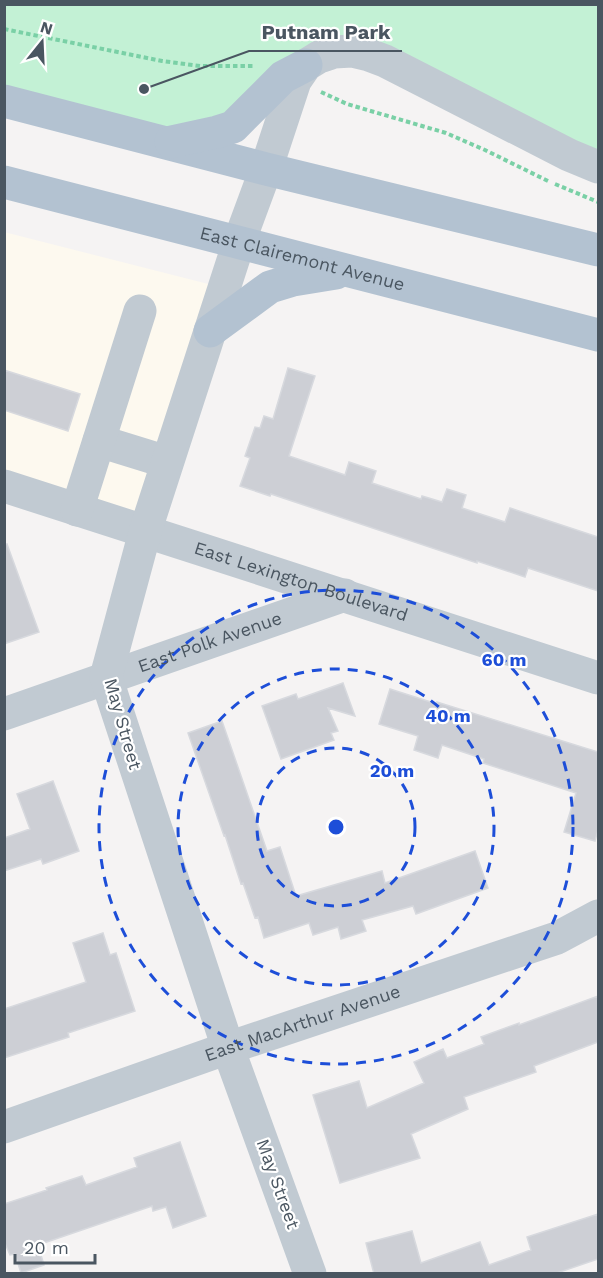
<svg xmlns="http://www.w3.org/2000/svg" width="603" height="1278" font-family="'Work Sans',sans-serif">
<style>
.commercial{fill:#fdf9ef}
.green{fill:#c3f1d5}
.building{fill:#cdcfd5;stroke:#d7d9de;stroke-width:1.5}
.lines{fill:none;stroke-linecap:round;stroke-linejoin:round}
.path{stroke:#7ad0a6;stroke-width:4;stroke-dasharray:4.5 3;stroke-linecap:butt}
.minor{stroke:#c1cad2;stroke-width:33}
.major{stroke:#b3c2d1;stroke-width:33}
.ring{fill:none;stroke:#1d4ed8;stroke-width:3;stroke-dasharray:10 8}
.labels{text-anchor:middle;stroke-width:4.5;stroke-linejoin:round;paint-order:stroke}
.street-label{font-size:18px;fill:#4a5661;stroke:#fff}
.centre{fill:#1d4ed8;stroke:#fff;stroke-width:3}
.ring-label{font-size:18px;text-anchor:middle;font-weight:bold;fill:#1d4ed8;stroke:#fff;stroke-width:4.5;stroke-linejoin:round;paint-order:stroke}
.leader{fill:none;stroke:#4a5661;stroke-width:2}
.callout-dot{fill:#4a5661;stroke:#fff;stroke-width:2}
.callout-label{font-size:20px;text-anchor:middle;font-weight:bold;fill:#4a5661;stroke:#fff;stroke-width:4.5;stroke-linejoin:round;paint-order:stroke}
</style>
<rect width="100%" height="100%" fill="#f5f3f3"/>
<path class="commercial" d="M 4,232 L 224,288 L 145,532 L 5,486 Z"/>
<path class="green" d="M 4,5 L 598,5 L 598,167 L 369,55 L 295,81 L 165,143 L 5,96 Z"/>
<path class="building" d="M 288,368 L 315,376 L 289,456 L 345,475 L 349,462 L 376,471 L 372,483 L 421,499 L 422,496 L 442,502 L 447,489 L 466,495 L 462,508 L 505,522 L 510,508 L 598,537 L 598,591 L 528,568 L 525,577 L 477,561 L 477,563 L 271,494 L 270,496 L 240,486 L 250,458 L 245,456 L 255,427 L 260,428 L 264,416 L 273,419 Z
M 4,370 L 80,394 L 68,431 L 4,410 Z
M 7,544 L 39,632 L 4,644 L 4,545 Z
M 343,683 L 355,716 L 328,708 L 338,731 L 331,733 L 334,740 L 281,759 L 262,706 L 296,694 L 298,699 Z
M 390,689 L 437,704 L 437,702 L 598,752 L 598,830 L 595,841 L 564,832 L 576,793 L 483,763 L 484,759 L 442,745 L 438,758 L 414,750 L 418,736 L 379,724 Z
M 222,721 L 267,851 L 280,847 L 296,896 L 382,871 L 385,883 L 475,851 L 488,888 L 416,914 L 413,906 L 362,920 L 366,931 L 341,939 L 338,927 L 313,935 L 309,923 L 264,938 L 258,917 L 255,918 L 243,883 L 241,884 L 225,835 L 224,836 L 188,733 Z
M 53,781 L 79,851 L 43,864 L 41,859 L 4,871 L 4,838 L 30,829 L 17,794 Z
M 103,933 L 110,955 L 116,953 L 135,1011 L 68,1033 L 69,1037 L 4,1058 L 4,1009 L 86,982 L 73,943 Z
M 598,996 L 598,1042 L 534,1066 L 536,1072 L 464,1097 L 468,1109 L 411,1134 L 420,1158 L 340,1183 L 313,1095 L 359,1081 L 367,1108 L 424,1083 L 414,1062 L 443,1049 L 447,1058 L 484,1044 L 481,1037 L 519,1023 L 519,1025 Z
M 180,1142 L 206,1216 L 173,1228 L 166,1207 L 153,1211 L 152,1206 L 38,1245 L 44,1265 L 21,1273 L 15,1254 L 10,1255 L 4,1241 L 4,1204 L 47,1190 L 46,1188 L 82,1176 L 86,1185 L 137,1167 L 134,1158 Z
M 598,1214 L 598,1259 L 554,1274 L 374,1274 L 366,1243 L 412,1231 L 421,1263 L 480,1242 L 489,1265 L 531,1250 L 527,1237 Z"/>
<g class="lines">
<path class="path" d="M 4,29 L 162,61 L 200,66 L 253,66
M 321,92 L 347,104 L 446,133 L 485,150 L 548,181
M 555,184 L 598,202"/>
<g class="minor">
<path d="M 99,441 L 167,462"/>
<path id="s1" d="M 4,486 C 202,550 401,613 598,678"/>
<path d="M 77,510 L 140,311"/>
<path id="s2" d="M 4,714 L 345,595"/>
<path id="s3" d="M 4,1127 L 228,1048 L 557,938 L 598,916"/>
<path d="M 310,1274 L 228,1048 L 106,677 L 145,532 L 239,242 L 266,169 L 295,81 L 306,65 L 319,57 L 334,52 L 352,51 L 369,55 L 385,61 L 569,155 L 598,167"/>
</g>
<g class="major">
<path d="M 4,101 L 266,169 L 598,250"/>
<path d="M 171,142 L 217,132 L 233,127 L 283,77 L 306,65"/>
<path id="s4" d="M 4,182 L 598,335"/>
<path d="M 210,331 L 270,287 L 293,280 L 336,273"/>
</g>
</g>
<g class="ring">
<circle cx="336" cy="827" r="79"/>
<circle cx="336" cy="827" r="158"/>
<circle cx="336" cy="827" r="237"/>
</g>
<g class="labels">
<g class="street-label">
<text dy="6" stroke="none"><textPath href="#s4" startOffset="308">East Clairemont Avenue</textPath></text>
<text dy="6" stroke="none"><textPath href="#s1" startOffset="312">East Lexington Boulevard</textPath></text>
<text dy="6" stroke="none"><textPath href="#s2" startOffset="218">East Polk Avenue</textPath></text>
<text transform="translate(123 724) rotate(74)" y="6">May Street</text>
<text dy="6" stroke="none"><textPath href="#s3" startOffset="316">East MacArthur Avenue</textPath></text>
<text transform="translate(278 1184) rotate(70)" y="6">May Street</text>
</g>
</g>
<circle cx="336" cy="827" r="9" class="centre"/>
<g class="ring-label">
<text x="504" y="666">60 m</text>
<text x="448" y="722">40 m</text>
<text x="392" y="777">20 m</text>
</g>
<path class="leader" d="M144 89L249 51H402"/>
<circle class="callout-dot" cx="144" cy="89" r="6"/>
<g class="callout-label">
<text x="326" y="39">Putnam Park</text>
</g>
<rect width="603" height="1278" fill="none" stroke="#4a5661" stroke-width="12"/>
<g transform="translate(42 42) rotate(18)" stroke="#ffffff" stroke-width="4.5" paint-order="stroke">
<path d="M0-4.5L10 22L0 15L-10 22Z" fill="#4a5661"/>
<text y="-9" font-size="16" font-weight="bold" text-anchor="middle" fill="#4a5661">N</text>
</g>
<path d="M15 1254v9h80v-9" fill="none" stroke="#4a5661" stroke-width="3"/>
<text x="24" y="1254" font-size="18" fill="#4a5661" stroke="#ffffff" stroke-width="4.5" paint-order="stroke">20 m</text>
</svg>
